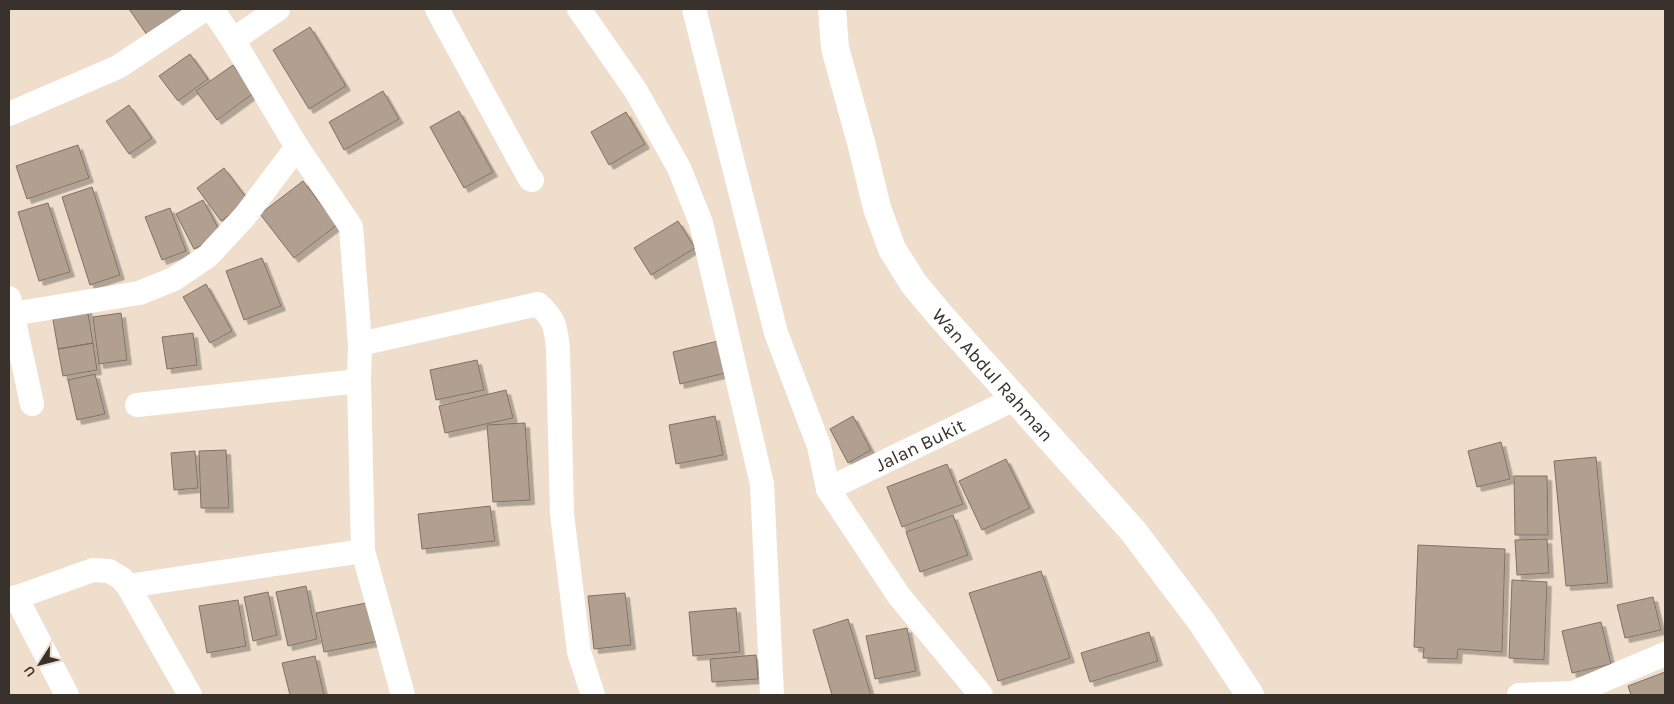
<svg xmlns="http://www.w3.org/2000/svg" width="1674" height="704" font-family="Karla,sans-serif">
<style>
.building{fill:#b1a090;stroke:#817162;filter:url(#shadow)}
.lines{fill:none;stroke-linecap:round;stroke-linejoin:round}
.street{stroke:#fff;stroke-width:24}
.secondary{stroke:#fff;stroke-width:28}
.labels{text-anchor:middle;stroke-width:4;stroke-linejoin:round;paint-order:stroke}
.street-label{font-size:19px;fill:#39322c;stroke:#f0decd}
</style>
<defs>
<filter id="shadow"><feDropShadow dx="4.5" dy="4.5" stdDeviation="0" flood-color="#0004"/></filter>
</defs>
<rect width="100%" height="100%" fill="#f0decd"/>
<path class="building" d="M 129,9 L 179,9 L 181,11 L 147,35 Z
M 310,27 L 346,86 L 309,109 L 273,50 Z
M 190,54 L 208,79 L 178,101 L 159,76 Z
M 233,65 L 254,93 L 217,120 L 196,91 Z
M 383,91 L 399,119 L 344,150 L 329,122 Z
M 129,105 L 152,138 L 129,154 L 106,121 Z
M 459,111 L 493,172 L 464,188 L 430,127 Z
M 626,112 L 645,144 L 609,165 L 591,132 Z
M 78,145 L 89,178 L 27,199 L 16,166 Z
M 224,168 L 249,201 L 221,221 L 197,188 Z
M 303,181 L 337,225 L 294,258 L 260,214 Z
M 92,187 L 120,275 L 90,285 L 62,197 Z
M 203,200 L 222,235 L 194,249 L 176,214 Z
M 48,203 L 70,272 L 39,281 L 18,212 Z
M 170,208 L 186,251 L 162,260 L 145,217 Z
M 678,221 L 695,248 L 651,275 L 634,248 Z
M 262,258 L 281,306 L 244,320 L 226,271 Z
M 206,284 L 232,331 L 210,343 L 183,297 Z
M 87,308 L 93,343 L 58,349 L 52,314 Z
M 121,313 L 127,360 L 99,364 L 93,317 Z
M 193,333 L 197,365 L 167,369 L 162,337 Z
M 726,339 L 734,371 L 680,384 L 673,352 Z
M 93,343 L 97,370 L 63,376 L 58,349 Z
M 477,360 L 484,390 L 436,400 L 430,370 Z
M 95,374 L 105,414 L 77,420 L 68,380 Z
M 506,390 L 513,418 L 445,433 L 439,406 Z
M 715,416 L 723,455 L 676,464 L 669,425 Z
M 853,416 L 871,450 L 848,463 L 830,429 Z
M 525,423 L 530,500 L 493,502 L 487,425 Z
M 1501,442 L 1510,479 L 1477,487 L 1468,451 Z
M 226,450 L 229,508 L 201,508 L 199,451 Z
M 195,451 L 198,488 L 174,490 L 171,453 Z
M 1596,457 L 1608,583 L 1566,586 L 1554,461 Z
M 1006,459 L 1030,508 L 982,530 L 959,481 Z
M 947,464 L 963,504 L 902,527 L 887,487 Z
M 1514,476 L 1547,476 L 1548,535 L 1515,535 Z
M 490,506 L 495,541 L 422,549 L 418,514 Z
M 953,515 L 968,555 L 920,572 L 906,532 Z
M 1547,539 L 1549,573 L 1517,575 L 1515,540 Z
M 1418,545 L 1505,549 L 1502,652 L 1458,649 L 1457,659 L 1423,658 L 1424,648 L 1414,647 Z
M 1041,571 L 1070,658 L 998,681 L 969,593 Z
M 1512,580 L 1547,582 L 1544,660 L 1509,658 Z
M 306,586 L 317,639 L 288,646 L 276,592 Z
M 268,592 L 277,635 L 253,641 L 244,597 Z
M 625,593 L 631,645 L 594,649 L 588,596 Z
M 1653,597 L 1661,630 L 1625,638 L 1617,605 Z
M 238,600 L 246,646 L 207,653 L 199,606 Z
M 371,602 L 379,641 L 324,652 L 316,613 Z
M 736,608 L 740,652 L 693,656 L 689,612 Z
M 848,619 L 871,695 L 832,695 L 813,630 Z
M 1601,622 L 1611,664 L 1572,673 L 1562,631 Z
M 907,628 L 916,671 L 875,679 L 866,636 Z
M 1149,632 L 1158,661 L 1090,682 L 1081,653 Z
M 756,655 L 758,679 L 712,682 L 710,659 Z
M 315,656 L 324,695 L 290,695 L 282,663 Z
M 1665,672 L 1665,695 L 1631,695 L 1628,686 Z"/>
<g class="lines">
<g class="street">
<path d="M 212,9 L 233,40 L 297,147 L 351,227 L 360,344 L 359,381 L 363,551 L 403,695"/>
<path d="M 437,9 L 530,179 L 532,180"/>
<path d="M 579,9 L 636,91 L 679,168 L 701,223 L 762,484 L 772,695"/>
<path d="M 694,9 L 776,333 L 819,446 L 828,489 L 899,596 L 981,695"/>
<path d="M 233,40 L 278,9"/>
<path d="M 9,114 L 118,67 L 205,9"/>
<path d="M 9,298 L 32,404"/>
<path d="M 13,314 L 139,293 L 174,279 L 208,256 L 245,216 L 297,147"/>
<path d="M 360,344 L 538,304 C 555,319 556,328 558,349 L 562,514 L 579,652 L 593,695"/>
<path d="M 137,405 L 359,381"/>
<path id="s1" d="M 828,489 L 1014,399"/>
<path d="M 128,586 L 363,551"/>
<path d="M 16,597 L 67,695"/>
<path d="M 9,600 L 93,570 L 109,571 L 121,578 L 128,586 L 190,695"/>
<path d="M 1519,695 L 1573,693 L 1665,654"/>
</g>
<path class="secondary" id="s2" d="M 832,9 L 835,48 L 862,146 L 877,208 L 892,249 L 914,284 L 939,314 L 1133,531 L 1201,621 L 1250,695"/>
</g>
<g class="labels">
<g class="street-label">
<text dy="7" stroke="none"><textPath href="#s2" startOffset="410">Wan Abdul Rahman</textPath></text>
<text dy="7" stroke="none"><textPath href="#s1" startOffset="102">Jalan Bukit</textPath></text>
</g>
</g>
<rect width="1674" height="704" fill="none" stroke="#39322c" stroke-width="20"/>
<g transform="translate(40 664) rotate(234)" stroke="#f0decd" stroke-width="4" paint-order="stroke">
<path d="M0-4L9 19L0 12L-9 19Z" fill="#39322c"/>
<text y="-8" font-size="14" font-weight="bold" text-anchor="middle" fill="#39322c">U</text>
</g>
</svg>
